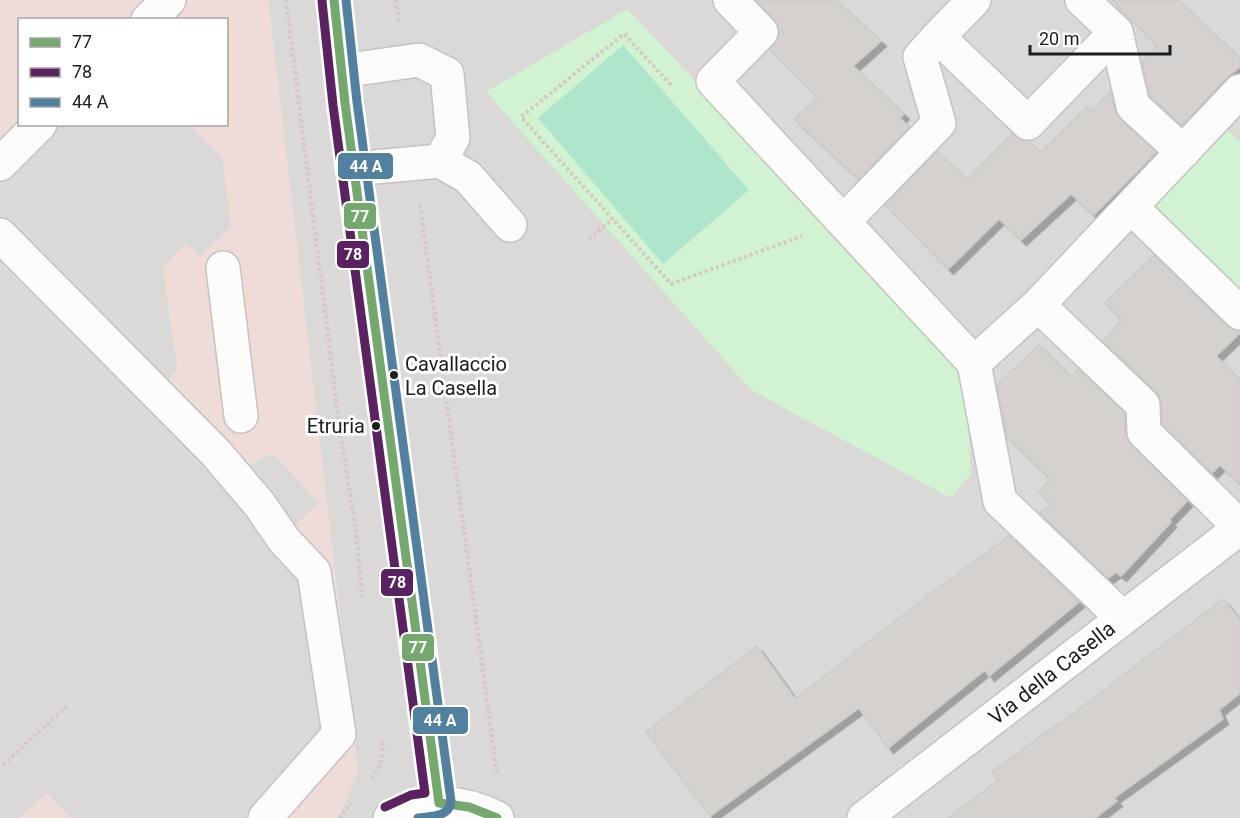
<svg xmlns="http://www.w3.org/2000/svg" width="1240" height="818" font-family="Roboto,sans-serif">
<style>
.residential{fill:#dbd9d7}
.commercial{fill:#efdcd9;fill-rule:evenodd}
.park{fill:#d1f3d1}
.pitch{fill:#aee6cd}
.parking{fill:#dad9d7}
.building{fill:#d4d1ce;stroke:#cfcbc6;stroke-width:1.5;filter:url(#shadow)}
.lines{fill:none;stroke-linecap:round;stroke-linejoin:round}
.minor-casing{stroke:#c4c3c1;stroke-width:36}
.path{stroke:#d7c7c4;stroke-width:4;stroke-dasharray:3 3;stroke-linecap:butt}
.minor{stroke:#fcfcfb;stroke-width:33}
.bus-1-casing{stroke:#fff;stroke-width:14}
.bus-2-casing{stroke:#fff;stroke-width:14}
.bus-3-casing{stroke:#fff;stroke-width:14}
.bus-1{stroke:#74a86d;stroke-width:9}
.bus-2{stroke:#5a2260;stroke-width:9}
.bus-3{stroke:#5281a0;stroke-width:9}
.bus-dot{fill:#1d1d1d;stroke:#fff;stroke-width:2}
.labels{text-anchor:middle;stroke-width:6;stroke-linejoin:round;paint-order:stroke}
.bus-label{font-size:20px;fill:#1d1d1d;stroke:#fff;text-anchor:start}
.street-label{font-size:21px;fill:#1d1d1d;stroke:#fff}
.line-badge{stroke:#fff;stroke-width:2}
.badge-label{font-size:16px;text-anchor:middle;font-weight:bold;fill:#fff}
</style>
<defs>
<filter id="shadow"><feDropShadow dx="5.5" dy="5.5" stdDeviation="0" flood-color="#0004"/></filter>
</defs>
<rect width="100%" height="100%" fill="#ece9e5"/>
<path class="residential" d="M 268,0 L 1240,0 L 1240,818 L 338,818 L 358,771 Z"/>
<path class="commercial" d="M 0,0 L 268,0 L 358,772 L 338,818 L 0,818 ZM 20,20 L 226,20 L 226,124 L 20,124 Z"/>
<path class="park" d="M 627,9 L 964,363 L 971,473 L 951,498 L 751,390 L 486,92 Z
M 1223,126 L 1240,142 L 1240,300 L 1146,208 Z"/>
<path class="pitch" d="M 623,45 L 749,190 L 663,264 L 538,118 Z"/>
<path class="parking" d="M 987,0 L 1067,0 L 1102,35 L 1026,111 L 950,37 Z
M 548,4 L 566,33 L 506,69 L 486,39 Z
M 57,125 L 189,125 L 223,159 L 231,227 L 200,257 L 186,243 L 163,267 L 177,369 L 160,389 L 311,571 L 326,728 L 246,818 L 71,818 L 47,793 L 19,818 L 0,818 L 0,181 Z
M 519,148 L 640,288 L 614,309 L 493,170 Z
M 487,233 L 508,374 L 475,378 L 457,237 Z
M 621,337 L 640,369 L 549,416 L 533,384 Z
M 273,453 L 319,503 L 293,528 L 239,470 Z"/>
<path class="building" d="M 756,0 L 836,0 L 881,41 L 853,66 L 904,114 L 900,118 L 909,127 L 859,179 L 794,119 L 818,98 L 770,50 L 779,37 L 779,27 L 774,19 Z
M 1112,0 L 1178,0 L 1240,58 L 1240,67 L 1226,78 L 1182,125 L 1150,96 L 1142,61 L 1157,46 Z
M 1110,92 L 1115,110 L 1120,119 L 1156,152 L 1094,215 L 1071,194 L 1021,240 L 999,219 L 948,269 L 885,205 L 937,152 L 968,179 L 1012,134 L 1023,141 L 1028,141 L 1041,152 L 1087,107 L 1091,111 Z
M 1154,255 L 1227,326 L 1240,333 L 1216,356 L 1240,380 L 1240,484 L 1220,465 L 1212,473 L 1162,424 L 1162,404 L 1156,391 L 1103,341 L 1122,320 L 1105,303 Z
M 1039,345 L 1071,377 L 1078,369 L 1125,413 L 1125,433 L 1131,445 L 1187,501 L 1169,520 L 1171,522 L 1121,576 L 1116,572 L 1108,578 L 1040,513 L 1051,505 L 1039,492 L 1051,479 L 1007,437 L 997,385 Z
M 1009,536 L 1079,602 L 989,676 L 985,670 L 888,748 L 859,708 L 710,816 L 646,732 L 757,646 L 795,699 L 930,594 Z
M 1223,599 L 1240,620 L 1240,693 L 1219,710 L 1223,719 L 1114,798 L 1117,801 L 1095,818 L 948,818 L 998,780 L 992,772 L 1057,724 L 1058,725 Z"/>
<g class="lines">
<defs>
<path id="minor" d="M 334,0 L 345,103 L 439,803
M 730,0 L 761,32 L 713,81 L 974,363
M 974,0 L 938,37 L 1028,123 L 1116,32
M 1082,0 L 1116,32 L 1133,106 L 1183,152
M 148,20 L 169,0
M 342,71 L 419,60 L 447,74 L 453,138 L 440,161
M 0,164 L 40,124
M 354,169 L 440,161 L 468,177 L 510,225
M 1131,207 L 1240,313
M 843,222 L 939,123 L 920,57 L 938,37
M 0,235 L 215,452 L 260,505 L 284,540 L 314,572 L 339,734 L 265,818
M 223,268 L 241,416
M 1038,305 L 1143,405 L 1144,432 L 1240,527
M 1123,618 L 1000,501 L 974,363 L 1038,305 L 1240,91
M 390,818 C 422,796 464,801 497,818
M 864,818 L 1240,528"/>
</defs>
<use href="#minor" class="minor-casing"/>
<path class="path" d="M 286,0 L 340,431 L 356,532 L 362,597
M 396,0 L 399,22
M 671,85 L 624,34 L 521,117 L 671,284 L 802,236
M 420,205 L 497,774
M 589,239 L 613,219
M 3,765 L 69,704
M 372,779 C 381,767 384,754 382,739
M 339,818 L 351,803"/>
<use href="#minor" class="minor"/>
<defs>
<path id="bus-1" d="M 334,0 L 345,103 L 439,803 L 469,807 L 497,818"/>
<path id="bus-2" d="M 322,1 L 333,105 L 425,793 L 411,795 L 385,807"/>
<path id="bus-3" d="M 346,0 L 357,102 L 451,801 C 449,818 431,816 418,818"/>
</defs>
<use href="#bus-1" class="bus-1-casing"/>
<use href="#bus-2" class="bus-2-casing"/>
<use href="#bus-3" class="bus-3-casing"/>
<use href="#bus-1" class="bus-1"/>
<use href="#bus-2" class="bus-2"/>
<use href="#bus-3" class="bus-3"/>
</g>
<g class="bus-dot">
<circle cx="394" cy="375" r="5"/>
<circle cx="376" cy="426" r="5"/>
</g>
<g class="labels">
<g class="bus-label">
<text x="405" y="371">Cavallaccio<tspan x="405" dy="24">La Casella</tspan></text>
<text x="365" y="433" text-anchor="end">Etruria</text>
</g>
<g class="street-label">
<text transform="translate(1052 673) rotate(-38)" y="7">Via della Casella</text>
</g>
</g>
<g class="line-badge">
<rect x="337" y="152" width="57" height="28" rx="6" fill="#5281a0"/>
<rect x="343" y="202" width="34" height="28" rx="6" fill="#74a86d"/>
<rect x="336" y="240" width="34" height="29" rx="6" fill="#5a2260"/>
<rect x="380" y="568" width="34" height="29" rx="6" fill="#5a2260"/>
<rect x="401" y="633" width="34" height="29" rx="6" fill="#74a86d"/>
<rect x="412" y="706" width="57" height="29" rx="6" fill="#5281a0"/>
</g>
<g class="badge-label">
<text x="366" y="172">44 A</text>
<text x="360" y="222">77</text>
<text x="353" y="260">78</text>
<text x="397" y="588">78</text>
<text x="418" y="653">77</text>
<text x="440" y="726">44 A</text>
</g>
<rect x="18" y="18" width="210" height="108" fill="#ffffff" stroke="#a5a5a5" stroke-width="1.5"/>
<rect x="30" y="38" width="30" height="9" fill="#74a86d" stroke="#a5a5a5" stroke-width="1.5"/>
<text x="72" y="48" font-size="18" fill="#1d1d1d">77</text>
<rect x="30" y="68" width="30" height="9" fill="#5a2260" stroke="#a5a5a5" stroke-width="1.5"/>
<text x="72" y="78" font-size="18" fill="#1d1d1d">78</text>
<rect x="30" y="98" width="30" height="9" fill="#5281a0" stroke="#a5a5a5" stroke-width="1.5"/>
<text x="72" y="108" font-size="18" fill="#1d1d1d">44 A</text>
<path d="M1030 45v9h140v-9" fill="none" stroke="#1d1d1d" stroke-width="3"/>
<text x="1039" y="45" font-size="18" fill="#1d1d1d" stroke="#ffffff" stroke-width="4.5" paint-order="stroke">20 m</text>
</svg>
